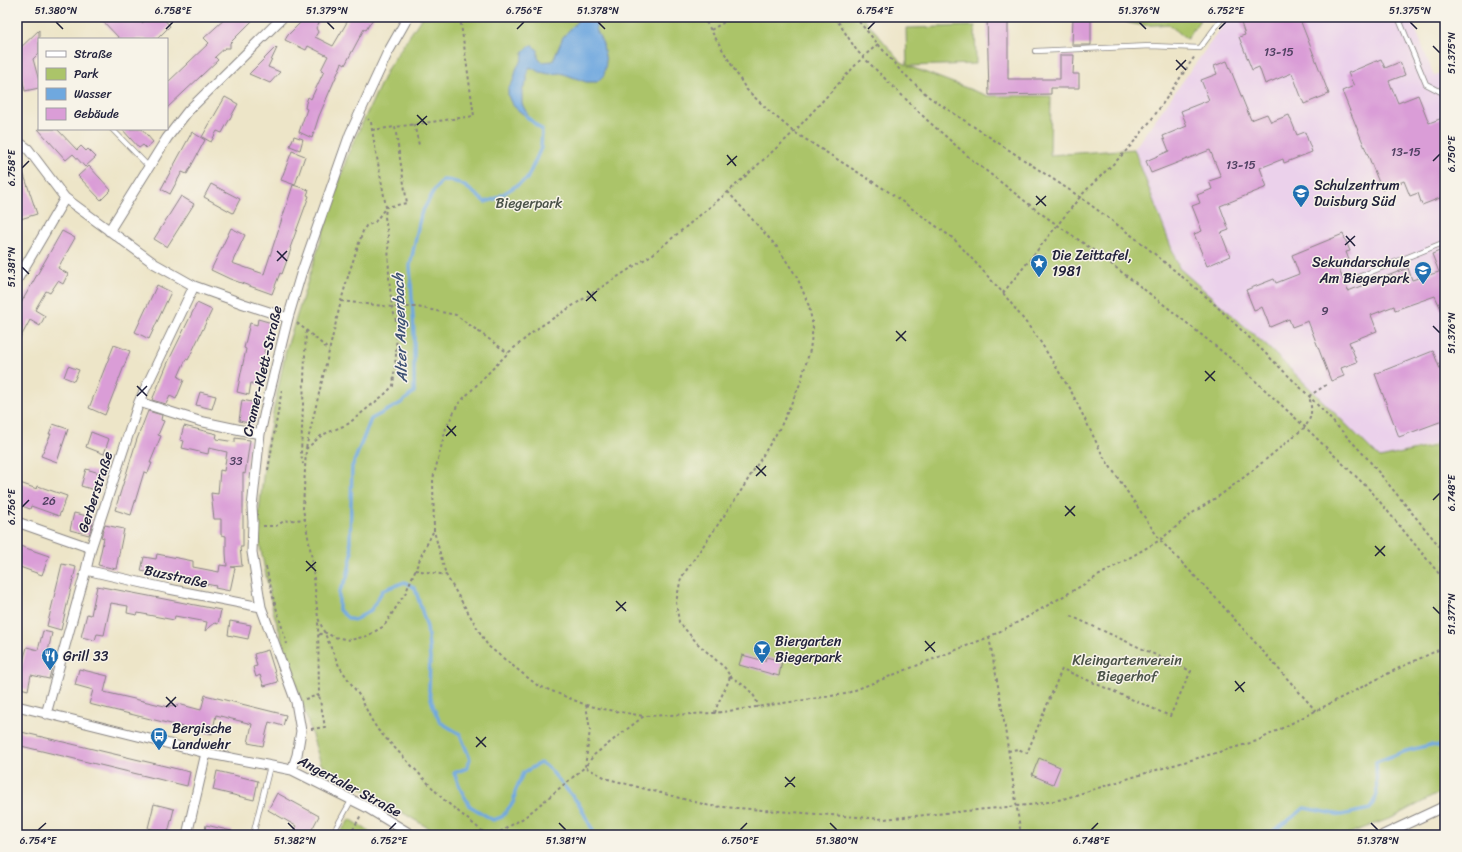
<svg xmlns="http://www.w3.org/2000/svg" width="1462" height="852" font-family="Sriracha,sans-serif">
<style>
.built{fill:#ebd1eb}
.green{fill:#abc469;stroke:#667352}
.water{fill:#6fa8df;stroke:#48658d}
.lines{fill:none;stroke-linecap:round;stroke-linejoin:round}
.stream{stroke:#6fa8df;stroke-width:3.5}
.building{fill:#da9dd7}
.service-casing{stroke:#888482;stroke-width:6}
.minor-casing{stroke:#888482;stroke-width:11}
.path{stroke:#888482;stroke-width:2;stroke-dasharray:3 3;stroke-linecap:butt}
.service{stroke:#fff;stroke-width:4.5}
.minor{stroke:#fff;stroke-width:9}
.ticks{fill:none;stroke:#22223b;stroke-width:1.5}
.labels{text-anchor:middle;stroke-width:3;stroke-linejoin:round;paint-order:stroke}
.number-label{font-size:12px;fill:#504162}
.poi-label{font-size:14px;fill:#22223b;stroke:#f7f3e8;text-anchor:start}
.park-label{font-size:14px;fill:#4b5349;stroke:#f7f3e8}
.street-label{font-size:14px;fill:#22223b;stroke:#f7f3e8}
.water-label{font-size:15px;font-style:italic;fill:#3d5174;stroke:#f7f3e8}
.neatline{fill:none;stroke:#22223b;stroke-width:1.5}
.ticks-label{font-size:10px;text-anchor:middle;fill:#22223b}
</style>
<rect width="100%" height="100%" fill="#f7f3e8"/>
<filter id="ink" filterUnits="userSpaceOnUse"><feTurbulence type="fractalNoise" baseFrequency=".025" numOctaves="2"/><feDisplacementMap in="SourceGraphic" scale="8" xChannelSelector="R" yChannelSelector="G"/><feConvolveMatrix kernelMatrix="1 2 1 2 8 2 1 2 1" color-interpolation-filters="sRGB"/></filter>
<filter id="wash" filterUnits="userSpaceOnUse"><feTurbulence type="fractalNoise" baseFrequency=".012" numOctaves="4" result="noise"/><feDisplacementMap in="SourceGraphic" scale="16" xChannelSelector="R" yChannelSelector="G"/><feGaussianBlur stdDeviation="0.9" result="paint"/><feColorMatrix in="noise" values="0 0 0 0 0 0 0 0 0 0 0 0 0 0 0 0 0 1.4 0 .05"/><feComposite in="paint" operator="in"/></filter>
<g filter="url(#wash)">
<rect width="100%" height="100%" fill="#ede5c8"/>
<path class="built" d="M 1229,17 L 1314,17 L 1316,23 L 1332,17 L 1411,17 L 1434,76 L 1445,72 L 1445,434 L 1435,444 L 1380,458 L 1270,349 L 1179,268 L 1134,149 Z"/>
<path class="green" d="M 422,17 L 863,17 L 900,61 L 907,65 L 906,28 L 975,26 L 976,64 L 908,66 L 988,96 L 1051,96 L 1050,155 L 1134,149 L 1179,268 L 1270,349 L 1380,458 L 1434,446 L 1445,433 L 1445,790 L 1394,817 L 1345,835 L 440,835 L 321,764 L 273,611 L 257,530 L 267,442 L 286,350 L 348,154 L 388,68 Z
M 1116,17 L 1202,17 L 1187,39 L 1168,24 C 1150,26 1132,27 1116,17 Z
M 350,819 L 375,835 L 338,835 Z"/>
<path class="water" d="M 581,17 L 596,17 L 596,29 L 603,44 L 606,62 L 604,75 L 597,82 L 586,82 L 561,73 L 549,74 L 540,72 L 530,67 L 527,73 L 527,81 L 522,91 L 522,104 L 528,115 L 527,117 C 516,109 507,103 508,89 C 514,81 514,79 516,70 C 519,61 523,64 523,52 L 531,45 L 538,50 L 538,58 L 542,62 L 553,61 L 563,37 Z"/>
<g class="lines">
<path class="stream" d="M 525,113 L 527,117 L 542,130 L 541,148 L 527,179 L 495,199 L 485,202 C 470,190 462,180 442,180 L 434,191 L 421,214 L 410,266 L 414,333 L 414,392 L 401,403 L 371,419 L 352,467 L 350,541 L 352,554 L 347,578 L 339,592 L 339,610 L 349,619 L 355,620 L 371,610 L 383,590 L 405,582 L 415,588 L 427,627 L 430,658 L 429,691 L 434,709 L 440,722 L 460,734 L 470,759 L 467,768 L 454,773 L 462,792 L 470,806 L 493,820 L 502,817 L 514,801 L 515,792 L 523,773 L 540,763 L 547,766 L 579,804 L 595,835
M 1256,835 L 1272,832 L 1297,814 L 1304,808 L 1341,815 L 1370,809 L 1377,795 L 1376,762 L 1406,751 L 1430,745 L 1445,747"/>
</g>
<g id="blocks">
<path class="building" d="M 99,17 L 136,17 L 142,23 L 149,17 L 162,17 L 170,26 L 157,39 L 120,39 Z
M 227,17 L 256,17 L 230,43 L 230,48 L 225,48 L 215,57 L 218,60 L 167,108 L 167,83 L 209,43 L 204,38 Z
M 306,17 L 311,17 L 320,21 L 316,28 L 318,32 L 315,37 L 333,46 L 350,17 L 374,17 L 366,30 L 364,29 L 345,65 L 342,63 L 319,116 L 312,138 L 299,132 L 307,109 L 305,108 L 306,103 L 308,97 L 311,99 L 324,71 L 321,70 L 328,56 L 308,46 L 306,50 L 285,40 L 288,35 Z
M 987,17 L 1008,17 L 1008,79 L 1060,79 L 1060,55 L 1074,55 L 1073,74 L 1079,74 L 1079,88 L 1051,88 L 1051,94 L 989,95 Z
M 1073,17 L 1091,17 L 1091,45 L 1072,45 Z
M 1239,17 L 1299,17 L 1329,94 L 1304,104 L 1292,73 L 1265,84 L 1259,67 L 1252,70 L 1239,37 L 1245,35 Z
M 39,30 L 39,53 L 33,59 L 39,81 L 39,88 L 25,91 L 20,68 L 17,67 L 17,51 Z
M 276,47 L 277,48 L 268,67 L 280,72 L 270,83 L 249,74 Z
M 1381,59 L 1385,68 L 1400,62 L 1405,75 L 1389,81 L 1398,103 L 1418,95 L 1429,123 L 1445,117 L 1445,196 L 1422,205 L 1418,193 L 1410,196 L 1404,181 L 1382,190 L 1342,91 L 1354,86 L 1348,73 Z
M 1227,61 L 1251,120 L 1267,114 L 1271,122 L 1289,115 L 1297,135 L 1305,132 L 1312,152 L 1284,163 L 1283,159 L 1260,168 L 1267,187 L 1220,206 L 1229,230 L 1221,233 L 1230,256 L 1207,266 L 1194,234 L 1202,231 L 1192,206 L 1200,203 L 1197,195 L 1212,189 L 1209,181 L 1221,177 L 1210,150 L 1151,173 L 1146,161 L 1169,151 L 1163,136 L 1187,126 L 1181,111 L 1209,100 L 1201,80 L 1217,74 L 1214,66 Z
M 225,97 L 238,104 L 222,133 L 217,131 L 211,142 L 202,137 Z
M 38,129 L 57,129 L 77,150 L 81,146 L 86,151 L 88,149 L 96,157 L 85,167 L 73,154 L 66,160 Z
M 122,129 L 142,129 L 153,142 L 146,148 L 143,145 L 139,148 Z
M 192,132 L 205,140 L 187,174 L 182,172 L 170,194 L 161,189 Z
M 294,136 L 303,139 L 300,150 L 290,146 Z
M 292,151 L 305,156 L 295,185 L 281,180 Z
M 17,160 L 19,160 L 37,214 L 17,220 Z
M 89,166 L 111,190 L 101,200 L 78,176 Z
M 211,184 L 240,199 L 233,213 L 204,197 Z
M 293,185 L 309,190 L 307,195 L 309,196 L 290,248 L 291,249 L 282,274 L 280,273 L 272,294 L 230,279 L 211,270 L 231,228 L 245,235 L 232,263 L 264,274 Z
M 181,196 L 194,204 L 167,247 L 154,239 Z
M 62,231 L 75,238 L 58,268 L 68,274 L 63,284 L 58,281 L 50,293 L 46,291 L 35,310 L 45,316 L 40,326 L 30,320 L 17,344 L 17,310 Z
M 1343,234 L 1350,251 L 1346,252 L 1349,260 L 1337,265 L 1348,291 L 1408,268 L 1412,280 L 1439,272 L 1432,254 L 1445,249 L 1445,318 L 1435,296 L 1395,310 L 1394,306 L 1371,315 L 1377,331 L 1349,342 L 1357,362 L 1341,368 L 1344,376 L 1331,381 L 1308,321 L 1292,327 L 1289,319 L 1270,327 L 1262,307 L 1254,310 L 1246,290 L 1274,279 L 1276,283 L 1299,274 L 1292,255 Z
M 157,285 L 171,292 L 149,339 L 135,332 Z
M 197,303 L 212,310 L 188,360 L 186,359 L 178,377 L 184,380 L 176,399 L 170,396 L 166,404 L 152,400 L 169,360 Z
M 258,319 L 272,323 L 264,352 L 268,353 L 260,385 L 251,383 L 249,395 L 237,392 L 246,349 L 244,348 L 250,323 L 257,325 Z
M 114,345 L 130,351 L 105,415 L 89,408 Z
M 1433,351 L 1445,382 L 1445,420 L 1399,437 L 1375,374 Z
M 68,366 L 79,370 L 74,381 L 64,377 Z
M 200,392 L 216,396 L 212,409 L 196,405 Z
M 242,400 L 257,403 L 253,424 L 239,421 Z
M 148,411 L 162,415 L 161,420 L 164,421 L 158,435 L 161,436 L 150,463 L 152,463 L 148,473 L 144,472 L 131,515 L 115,510 L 137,439 Z
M 53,424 L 68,429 L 57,462 L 41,456 L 51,434 L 49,434 Z
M 184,426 L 217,434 L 216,439 L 235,442 L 235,438 L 250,440 L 245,474 L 243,473 L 243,547 L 240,547 L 242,566 L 231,567 L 235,568 L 230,591 L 215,588 L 216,586 L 141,571 L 144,557 L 156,559 L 157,554 L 193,561 L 193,567 L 219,572 L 220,565 L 227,566 L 226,553 L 226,536 L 221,535 L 221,519 L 214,519 L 211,493 L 218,494 L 220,470 L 224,471 L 227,452 L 209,448 L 208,454 L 182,448 L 184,441 L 180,440 Z
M 91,432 L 109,439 L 104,454 L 86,447 Z
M 86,469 L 103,474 L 98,491 L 81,486 Z
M 20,483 L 37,489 L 38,486 L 67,496 L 59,516 L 31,506 L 30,509 L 17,504 L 17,492 Z
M 74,513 L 92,517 L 91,523 L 93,523 L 89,535 L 70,530 Z
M 105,525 L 124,529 L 116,569 L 98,565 L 104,538 L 101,537 Z
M 17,545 L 49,556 L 42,575 L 17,566 Z
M 62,564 L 76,567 L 61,630 L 47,626 Z
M 97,586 L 221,610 L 218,624 L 215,623 L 205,631 L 207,622 L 175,616 L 174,620 L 138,613 L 137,615 L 127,613 L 128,606 L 111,603 L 104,635 L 97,634 L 95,640 L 81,637 L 87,614 L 91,615 Z
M 230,621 L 251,625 L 248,639 L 228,635 Z
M 43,631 L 52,633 L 46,661 L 53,663 L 49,679 L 31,675 L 28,690 L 17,687 L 17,671 L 20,672 L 27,647 L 38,650 Z
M 268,650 L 278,682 L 264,686 L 260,675 L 256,677 L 253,667 L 257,666 L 254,654 Z
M 742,655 L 765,661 L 766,657 L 782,661 L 779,676 L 739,665 Z
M 79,669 L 108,676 L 104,692 L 169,707 L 169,705 L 177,706 L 178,704 L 201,710 L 205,695 L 286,715 L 283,726 L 269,722 L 263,746 L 248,743 L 252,724 L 216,715 L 212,734 L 89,704 L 93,690 L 75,685 Z
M 17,731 L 190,772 L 187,786 L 17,745 Z
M 1039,758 L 1060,767 L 1053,784 L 1032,775 Z
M 217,771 L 258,781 L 254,800 L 213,790 Z
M 277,793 L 319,816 L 309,835 L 291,835 L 296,826 L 268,810 Z
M 154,804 L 174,809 L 168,833 L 148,828 Z
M 206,825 L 232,831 L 232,835 L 204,835 Z"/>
</g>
</g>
<g filter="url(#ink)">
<use href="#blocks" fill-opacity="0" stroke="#888482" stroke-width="1"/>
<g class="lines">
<defs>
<path id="service" d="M 1398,17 L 1426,84 L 1445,94
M 1035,51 L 1151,46 L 1200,48 L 1223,17
M 112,129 L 149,167
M 1351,280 L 1445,242
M 253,835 L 270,766
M 332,835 L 352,799"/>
<path id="minor" d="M 17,141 L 28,149 L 65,198 L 155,264 L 194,286 L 244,304 L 288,318
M 109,231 L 167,138 L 188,111 L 283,17
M 17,280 L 65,198
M 139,402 L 199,421 L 260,434
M 17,522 L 91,548
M 86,570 L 169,589 L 261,607
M 17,706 L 206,753 L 292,770 L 366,807 L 412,835
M 46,714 L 86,570 L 91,548 L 139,402 L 194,286
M 292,770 L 297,755 L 301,731 L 296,702 L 261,607 L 252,552 L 253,522 L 252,507 L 260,434 L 265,411 L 288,318 L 301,274 L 350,134 L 387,54 L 408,17
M 187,835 L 206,753
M 1383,835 L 1445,806"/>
</defs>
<use href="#service" class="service-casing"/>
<use href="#minor" class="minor-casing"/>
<path class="path" d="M 460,17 L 474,116 L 395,127 L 407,203 L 386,207 L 385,217 L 388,236 L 389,278 L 392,307 L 397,324 L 396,355 L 393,386 L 385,394 L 348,424 L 322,435 L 306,449 L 303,509 L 312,559 L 318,618 L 339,666 L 361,698 L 371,719 L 378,730 L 443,799 L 487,835
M 703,17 L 746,89 L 768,110 L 794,132 L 889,192 L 954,239 L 1003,293 L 1038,338 L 1072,393 L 1103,456 L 1160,540 L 1213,595 L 1316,711
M 835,17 L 857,51 L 926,119 L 971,159 L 1039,212 L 1093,250 L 1172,311 L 1235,362 L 1305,427 L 1371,491 L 1445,581
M 855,17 L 900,70 L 929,97 L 1080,197 C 1093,182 1108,170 1122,155 C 1150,126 1172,89 1195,56
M 711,30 L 733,17
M 878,44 L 863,57 L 794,132 L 728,192 L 653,254 L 538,328 L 508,353 L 458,404 L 446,428 L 433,479 L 434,531 L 446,575 L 488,646 L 537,685 L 586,705 L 590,730 L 585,767 L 594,755 L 644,716 L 715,713 L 845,694 L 989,637 L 1024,619 L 1160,540 L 1194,512 L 1222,494 L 1252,471 L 1305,427 C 1313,416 1312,408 1309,396 L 1326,385
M 414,124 L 419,145
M 372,130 L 395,127
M 1003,293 L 1080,197 L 1139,241 L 1209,299 L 1257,345 L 1309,396 L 1367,458 L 1445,553
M 341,301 L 392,307 L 417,307 L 456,315 L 508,353
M 297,323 L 306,330 L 301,454 L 303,464
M 306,330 L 329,350
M 306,448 L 341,301 L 349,273 L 363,231 L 366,226 L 375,222 L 386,207 L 372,130 L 371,122 L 368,119
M 268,470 L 282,389
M 263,526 L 276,526 L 284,521 L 306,519
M 266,567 L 273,597 L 287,644
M 415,570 L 446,575
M 319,635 L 324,632 L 334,637 L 350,640 L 367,636 L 384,626 L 406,592 L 422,554 L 433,532
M 989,637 L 1001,702 L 1021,835
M 730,676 C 742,684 756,692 758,707
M 305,699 L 319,695 L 318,620
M 586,705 L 603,709 L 644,716
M 715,713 C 718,699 727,689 730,676 L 725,668 L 697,643 L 679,622 L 676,602 L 681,578 L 739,494 L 781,426 L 800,384 L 810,350 L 813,327 L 809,306 L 797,277 L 777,247 L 728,192
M 311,729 L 325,727 L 319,695
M 1008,751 L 1018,749 L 1027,753 L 1062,669 L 1170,716 L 1191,671 L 1071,616
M 350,835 L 361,815
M 495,835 L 525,817 L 585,767 L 608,779 L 710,806 L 884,819 L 1038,804 L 1063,799 L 1146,773 L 1257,741 L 1395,670 L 1445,647"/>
<use href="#service" class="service"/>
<use href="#minor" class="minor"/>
</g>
</g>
<path class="ticks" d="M 56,22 L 63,29M 327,22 L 334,29M 598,22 L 605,29M 1139,22 L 1146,29M 1410,22 L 1417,29M 166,29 L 173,22M 517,29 L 524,22M 868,29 L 875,22M 1219,29 L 1226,22M 1433,46 L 1440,53M 1176,60 L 1186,70M 1176,70 L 1186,60M 417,115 L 427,125M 417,125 L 427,116M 727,155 L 736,166M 1433,161 L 1440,154M 727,165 L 737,156M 22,168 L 29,161M 1036,196 L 1046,206M 1036,205 L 1046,196M 1346,236 L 1355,246M 1345,245 L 1355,236M 277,251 L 287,261M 277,261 L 287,251M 22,267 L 29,274M 587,291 L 596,301M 586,301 L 597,291M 1433,326 L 1440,333M 896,331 L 906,341M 896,341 L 906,331M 1205,371 L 1215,381M 1205,381 L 1215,371M 137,386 L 147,396M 137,396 L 147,386M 447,426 L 456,436M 446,436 L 456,426M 756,466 L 766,476M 756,476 L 766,466M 1433,500 L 1440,493M 1065,506 L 1075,516M 22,507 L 29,500M 1065,516 L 1075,506M 1375,546 L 1385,556M 1375,556 L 1385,546M 306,561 L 316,571M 306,571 L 316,562M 616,601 L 626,611M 1433,607 L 1440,614M 616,611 L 626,602M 925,641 L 935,652M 925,651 L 935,642M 1235,681 L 1244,692M 1235,691 L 1245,682M 166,697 L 176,707M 166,707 L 176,697M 476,737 L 486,747M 476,747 L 486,737M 785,777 L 795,787M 785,787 L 795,777M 288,823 L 295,830M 559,823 L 566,830M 830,823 L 837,830M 1371,823 L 1378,830M 38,830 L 46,823M 389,830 L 396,823M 740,830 L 747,823M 1091,830 L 1098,823"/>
<defs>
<symbol id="school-pin" viewBox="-11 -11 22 30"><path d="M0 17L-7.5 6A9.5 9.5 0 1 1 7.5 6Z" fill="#1f6fb2" stroke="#f7f3e8"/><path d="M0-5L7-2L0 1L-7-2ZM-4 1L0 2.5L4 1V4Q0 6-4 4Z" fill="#fff"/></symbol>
<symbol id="sight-pin" viewBox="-11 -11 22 30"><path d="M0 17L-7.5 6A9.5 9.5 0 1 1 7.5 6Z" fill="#1f6fb2" stroke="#f7f3e8"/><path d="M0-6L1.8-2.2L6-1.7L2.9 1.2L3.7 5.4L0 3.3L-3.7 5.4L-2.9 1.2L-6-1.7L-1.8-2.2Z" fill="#fff"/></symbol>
<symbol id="bar-pin" viewBox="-11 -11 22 30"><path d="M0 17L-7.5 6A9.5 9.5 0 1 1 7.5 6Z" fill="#1f6fb2" stroke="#f7f3e8"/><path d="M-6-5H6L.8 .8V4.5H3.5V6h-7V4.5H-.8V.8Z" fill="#fff"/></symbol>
<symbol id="restaurant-pin" viewBox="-11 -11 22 30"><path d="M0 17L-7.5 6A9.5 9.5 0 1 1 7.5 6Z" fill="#1f6fb2" stroke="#f7f3e8"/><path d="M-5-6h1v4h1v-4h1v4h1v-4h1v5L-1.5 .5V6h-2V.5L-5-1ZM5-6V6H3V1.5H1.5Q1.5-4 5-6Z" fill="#fff"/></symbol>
<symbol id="bus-pin" viewBox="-11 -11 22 30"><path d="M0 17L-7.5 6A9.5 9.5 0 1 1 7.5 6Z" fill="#1f6fb2" stroke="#f7f3e8"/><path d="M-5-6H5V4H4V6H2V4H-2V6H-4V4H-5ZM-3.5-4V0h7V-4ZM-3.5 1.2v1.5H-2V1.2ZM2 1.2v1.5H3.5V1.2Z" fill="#fff"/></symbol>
</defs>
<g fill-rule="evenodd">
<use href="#school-pin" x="1291" y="183" width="20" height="27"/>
<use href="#sight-pin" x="1029" y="253" width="20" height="27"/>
<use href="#school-pin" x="1413" y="260" width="20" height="27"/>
<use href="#bar-pin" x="752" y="639" width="20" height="27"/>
<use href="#restaurant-pin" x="40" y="646" width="20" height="27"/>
<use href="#bus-pin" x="149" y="726" width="20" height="27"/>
</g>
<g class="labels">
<g class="number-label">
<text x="1279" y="56">13-15</text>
<text x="1406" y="156">13-15</text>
<text x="1241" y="169">13-15</text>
<text x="1325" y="315">9</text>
<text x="236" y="465">33</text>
<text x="49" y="505">26</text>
</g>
<g class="poi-label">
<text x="1314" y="190">Schulzentrum<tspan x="1314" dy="16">Duisburg Süd</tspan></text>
<text x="1052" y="260">Die Zeittafel,<tspan x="1052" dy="16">1981</tspan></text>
<text x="1410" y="267" text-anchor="end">Sekundarschule<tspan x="1410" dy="16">Am Biegerpark</tspan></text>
<text x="775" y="646">Biergarten<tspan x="775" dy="16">Biegerpark</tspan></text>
<text x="63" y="661">Grill 33</text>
<text x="172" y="733">Bergische<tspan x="172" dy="16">Landwehr</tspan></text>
</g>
<g class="park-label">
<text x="529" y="208">Biegerpark</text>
<text x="1127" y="665">Kleingartenverein<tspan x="1127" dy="16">Biegerhof</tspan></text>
</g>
<g class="street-label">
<text transform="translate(262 371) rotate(-77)" y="5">Cramer-Klett-Straße</text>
<text transform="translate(95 492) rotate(-72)" y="5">Gerberstraße</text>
<text transform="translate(176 576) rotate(12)" y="5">Buzstraße</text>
<text transform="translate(350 786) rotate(28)" y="5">Angertaler Straße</text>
</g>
<g class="water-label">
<text transform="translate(400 328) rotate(-92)" y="5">Alter Angerbach</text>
</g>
</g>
<rect width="1462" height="852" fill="none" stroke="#f7f3e8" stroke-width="44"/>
<rect x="38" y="38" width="130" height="92" fill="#f7f3e8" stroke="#a29fa3"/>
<rect x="46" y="51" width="20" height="6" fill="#ffffff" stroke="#a29fa3"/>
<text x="74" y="58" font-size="12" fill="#22223b">Straße</text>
<rect x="46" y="68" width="20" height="12" fill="#abc469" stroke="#a29fa3"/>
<text x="74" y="78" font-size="12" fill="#22223b">Park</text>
<rect x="46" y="88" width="20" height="12" fill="#6fa8df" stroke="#a29fa3"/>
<text x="74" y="98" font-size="12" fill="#22223b">Wasser</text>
<rect x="46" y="108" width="20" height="12" fill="#da9dd7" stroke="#a29fa3"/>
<text x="74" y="118" font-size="12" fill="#22223b">Gebäude</text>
<rect x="22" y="22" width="1418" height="808" class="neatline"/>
<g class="ticks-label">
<text x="56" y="14">51.380°N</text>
<text x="173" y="14">6.758°E</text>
<text x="327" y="14">51.379°N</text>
<text x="524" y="14">6.756°E</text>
<text x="598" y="14">51.378°N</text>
<text x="875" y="14">6.754°E</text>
<text x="1139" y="14">51.376°N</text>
<text x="1226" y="14">6.752°E</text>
<text x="1410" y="14">51.375°N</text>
<text transform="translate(1451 53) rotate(-90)" y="4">51.375°N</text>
<text transform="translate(1451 154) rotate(-90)" y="4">6.750°E</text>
<text transform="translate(11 168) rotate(-90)" y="4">6.758°E</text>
<text transform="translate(11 267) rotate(-90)" y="4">51.381°N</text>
<text transform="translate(1451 333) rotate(-90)" y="4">51.376°N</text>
<text transform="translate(1451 493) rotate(-90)" y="4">6.748°E</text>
<text transform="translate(11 507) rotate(-90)" y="4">6.756°E</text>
<text transform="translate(1451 614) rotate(-90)" y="4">51.377°N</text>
<text x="38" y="844">6.754°E</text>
<text x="295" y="844">51.382°N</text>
<text x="389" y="844">6.752°E</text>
<text x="566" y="844">51.381°N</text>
<text x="740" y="844">6.750°E</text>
<text x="837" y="844">51.380°N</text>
<text x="1091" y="844">6.748°E</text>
<text x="1378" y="844">51.378°N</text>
</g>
</svg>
